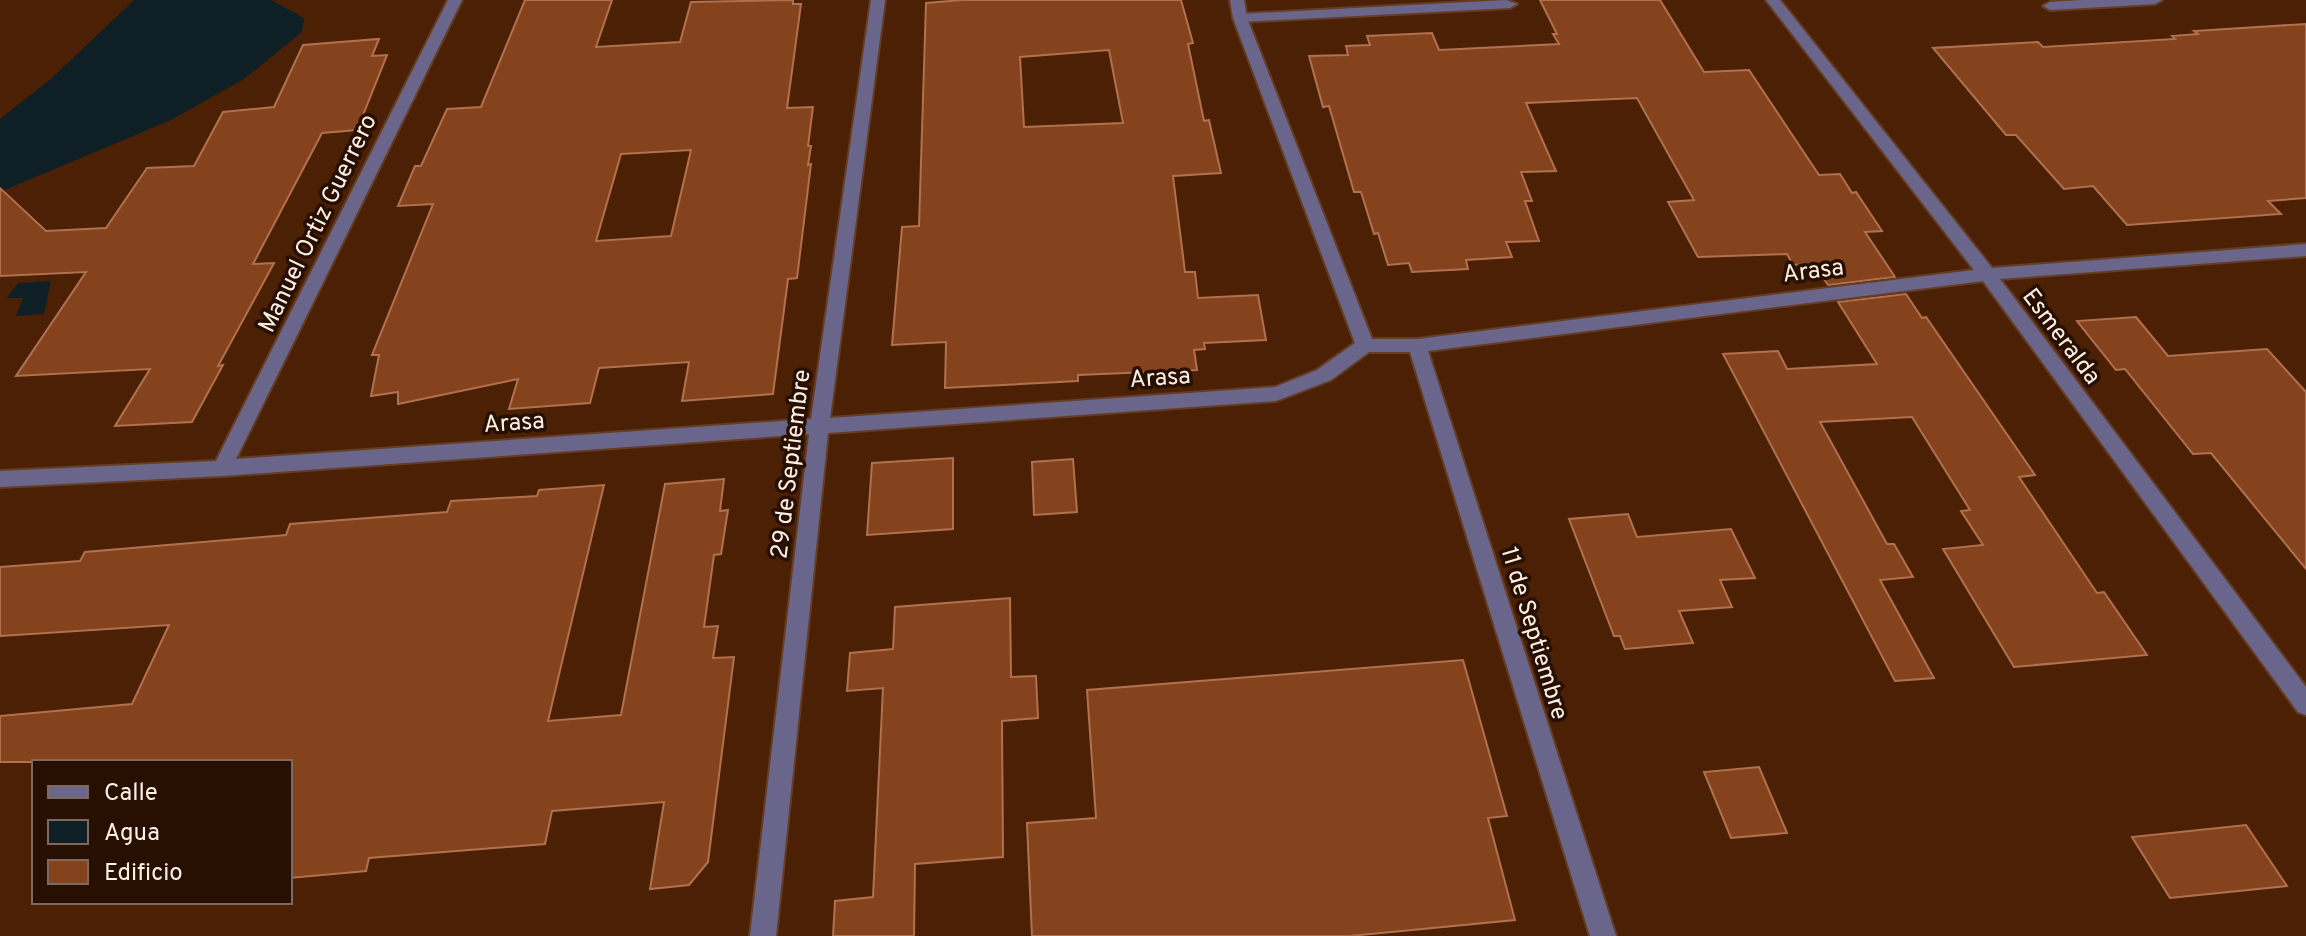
<svg xmlns="http://www.w3.org/2000/svg" width="2306" height="936" font-family="Overpass,sans-serif">
<style>
.water{fill:#0f1f26}
.building{fill:#84431c;stroke:#b1714e;stroke-width:2;fill-rule:evenodd}
.lines{fill:none;stroke-linecap:round;stroke-linejoin:round}
.service-casing{stroke:#643d24;stroke-width:4}
.minor-casing{stroke:#643d24;stroke-width:4}
.service{fill:#6a668b;fill-rule:evenodd}
.minor{fill:#6a668b;fill-rule:evenodd}
.labels{text-anchor:middle;stroke-width:7;stroke-linejoin:round;paint-order:stroke}
.street-label{font-size:24px;fill:#fff0e8;stroke:#270f02}
</style>
<rect width="100%" height="100%" fill="#4b2004"/>
<path class="water" d="M 134,0 L 271,0 L 304,18 L 302,32 L 244,79 L 171,120 L 0,192 L 0,119 L 52,78 Z
M 51,281 L 44,314 L 16,316 L 23,298 L 7,298 L 18,283 Z"/>
<path class="building" d="M 525,0 L 612,0 L 596,47 L 680,42 L 691,2 L 793,0 L 793,4 L 801,4 L 787,108 L 813,107 L 808,146 L 811,146 L 808,165 L 811,164 L 797,278 L 788,279 L 773,394 L 682,401 L 689,362 L 599,368 L 590,403 L 509,409 L 518,379 L 398,404 L 398,392 L 371,396 L 379,355 L 372,355 L 433,204 L 398,206 L 415,166 L 421,166 L 447,109 L 481,107 ZM 691,150 L 671,236 L 596,241 L 621,154 Z
M 962,0 L 1181,0 L 1193,43 L 1188,44 L 1204,121 L 1209,120 L 1221,173 L 1173,176 L 1185,272 L 1195,272 L 1198,298 L 1258,295 L 1266,340 L 1204,343 L 1205,349 L 1194,350 L 1197,370 L 1078,375 L 1078,381 L 945,388 L 946,342 L 892,345 L 902,227 L 919,226 L 926,3 ZM 1109,50 L 1123,123 L 1024,127 L 1020,57 Z
M 1540,0 L 1660,0 L 1704,72 L 1749,70 L 1819,175 L 1840,174 L 1852,193 L 1856,192 L 1882,231 L 1865,232 L 1895,277 L 1828,285 L 1814,264 L 1793,265 L 1787,254 L 1698,257 L 1668,202 L 1694,200 L 1637,98 L 1526,103 L 1556,171 L 1521,172 L 1532,201 L 1525,201 L 1539,241 L 1506,242 L 1512,257 L 1466,260 L 1468,269 L 1412,272 L 1409,263 L 1388,265 L 1378,233 L 1374,234 L 1361,192 L 1354,192 L 1329,106 L 1323,107 L 1309,56 L 1348,55 L 1346,46 L 1370,45 L 1367,36 L 1432,33 L 1439,50 L 1559,44 L 1553,34 L 1557,34 Z
M 2306,24 L 2306,198 L 2268,201 L 2281,214 L 2127,225 L 2093,186 L 2064,189 L 2016,135 L 2006,135 L 1933,48 L 2038,42 L 2043,47 L 2175,39 L 2172,36 L 2198,34 L 2194,31 Z
M 379,39 L 372,56 L 387,55 L 357,130 L 322,133 L 253,264 L 274,263 L 218,366 L 223,365 L 192,422 L 115,426 L 150,369 L 16,376 L 86,272 L 0,276 L 0,188 L 46,231 L 106,228 L 147,168 L 194,166 L 223,112 L 274,107 L 303,45 Z
M 1906,294 L 1922,318 L 1926,317 L 2035,475 L 2019,477 L 2097,593 L 2104,592 L 2147,655 L 2014,667 L 1943,549 L 1983,545 L 1961,511 L 1970,510 L 1912,417 L 1820,422 L 1887,544 L 1894,544 L 1913,577 L 1880,580 L 1934,678 L 1895,681 L 1723,354 L 1778,351 L 1787,369 L 1877,364 L 1838,302 Z
M 2136,317 L 2168,356 L 2267,349 L 2306,392 L 2306,569 L 2211,453 L 2193,454 L 2125,369 L 2116,370 L 2077,321 Z
M 953,458 L 953,529 L 867,535 L 872,463 Z
M 1073,459 L 1077,512 L 1034,515 L 1032,462 Z
M 724,479 L 720,511 L 728,510 L 721,554 L 714,555 L 704,627 L 718,626 L 713,658 L 734,657 L 708,862 L 689,885 L 650,889 L 664,802 L 552,811 L 545,844 L 369,858 L 366,871 L 290,878 L 290,762 L 0,762 L 0,716 L 132,704 L 169,625 L 0,636 L 0,567 L 80,561 L 85,552 L 286,535 L 290,524 L 447,512 L 451,501 L 537,496 L 539,490 L 604,485 L 548,721 L 621,715 L 665,484 Z
M 1628,514 L 1637,537 L 1731,529 L 1755,578 L 1720,580 L 1732,607 L 1679,611 L 1693,643 L 1625,649 L 1620,636 L 1614,636 L 1569,519 Z
M 1010,598 L 1011,677 L 1036,676 L 1038,718 L 1002,721 L 1003,857 L 915,864 L 914,936 L 833,936 L 835,901 L 873,897 L 883,688 L 847,691 L 850,653 L 893,649 L 895,607 Z
M 1463,660 L 1507,816 L 1488,818 L 1515,920 L 1350,936 L 1032,936 L 1027,823 L 1096,818 L 1087,690 Z
M 1759,767 L 1787,833 L 1731,838 L 1704,772 Z
M 2246,825 L 2287,886 L 2170,898 L 2132,837 Z"/>
<g class="lines">
<defs>
<path id="service" d="M 1506,0 L 1517,4 L 1510,8 L 1240,22 L 1233,18 L 1240,14 Z"/>
<path id="minor" d="M 448,0 L 462,0 L 236,459 L 811,419 L 871,0 L 885,0 L 830,418 L 1275,387 L 1317,370 L 1355,343 L 1233,18 L 1230,0 L 1244,0 L 1247,18 L 1372,339 L 1417,339 L 1974,270 L 1766,0 L 1780,0 L 1992,268 L 2306,244 L 2306,256 L 2000,279 L 2306,687 L 2306,715 L 2298,712 L 1983,281 L 1428,351 L 1616,936 L 1590,936 L 1410,352 L 1369,352 L 1331,380 L 1276,401 L 828,433 L 776,936 L 750,936 L 809,434 L 222,476 L 0,487 L 0,471 L 216,461 Z
M 2081,0 L 2162,0 L 2155,4 L 2050,10 L 2043,6 L 2050,2 Z"/>
</defs>
<use href="#service" class="service-casing"/>
<use href="#minor" class="minor-casing"/>
<use href="#service" class="service"/>
<use href="#minor" class="minor"/>
</g>
<g class="labels">
<g class="street-label">
<text transform="translate(317 223) rotate(-64)" y="8">Manuel Ortiz Guerrero</text>
<text transform="translate(1813 270) rotate(-7)" y="8">Arasa</text>
<text transform="translate(2062 336) rotate(53)" y="8">Esmeralda</text>
<text transform="translate(1160 377) rotate(-4)" y="8">Arasa</text>
<text transform="translate(514 422) rotate(-4)" y="8">Arasa</text>
<text transform="translate(790 464) rotate(-83)" y="8">29 de Septiembre</text>
<text transform="translate(1535 633) rotate(73)" y="8">11 de Septiembre</text>
</g>
</g>
<rect x="32" y="760" width="260" height="144" fill="#270f02" stroke="#7d695e" stroke-width="2"/>
<rect x="48" y="786" width="40" height="12" fill="#6a668b" stroke="#7d695e" stroke-width="2"/>
<text x="104" y="800" font-size="24" fill="#fff0e8">Calle</text>
<rect x="48" y="820" width="40" height="24" fill="#0f1f26" stroke="#7d695e" stroke-width="2"/>
<text x="104" y="840" font-size="24" fill="#fff0e8">Agua</text>
<rect x="48" y="860" width="40" height="24" fill="#84431c" stroke="#7d695e" stroke-width="2"/>
<text x="104" y="880" font-size="24" fill="#fff0e8">Edificio</text>
</svg>
